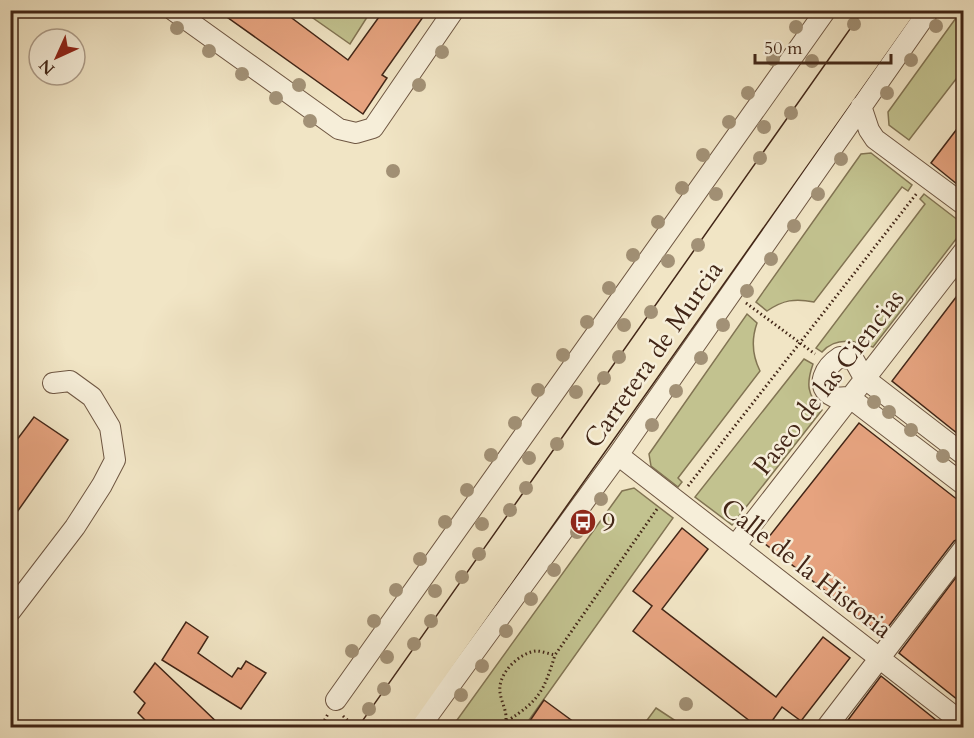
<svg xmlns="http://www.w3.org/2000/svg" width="974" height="738" font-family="Cardo,serif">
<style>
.green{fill:#c2c28f;stroke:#827453;stroke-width:1.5}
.building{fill:#e6a37f;stroke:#422617;stroke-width:1.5}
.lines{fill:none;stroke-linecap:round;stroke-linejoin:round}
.minor-casing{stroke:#6e5642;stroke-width:22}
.major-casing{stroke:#422617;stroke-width:27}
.path{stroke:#422617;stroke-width:3;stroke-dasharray:1.5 3;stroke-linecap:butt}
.minor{stroke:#f6eed9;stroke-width:20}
.major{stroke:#f1e5c5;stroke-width:24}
.tree{fill:#a29176}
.labels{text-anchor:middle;stroke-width:5;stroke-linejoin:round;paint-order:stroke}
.street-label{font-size:26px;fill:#422617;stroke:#f6eed9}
.poi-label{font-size:26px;fill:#422617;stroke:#f6eed9;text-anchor:start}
</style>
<rect width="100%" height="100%" fill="#f1e5c5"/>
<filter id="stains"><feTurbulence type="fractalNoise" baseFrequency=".00333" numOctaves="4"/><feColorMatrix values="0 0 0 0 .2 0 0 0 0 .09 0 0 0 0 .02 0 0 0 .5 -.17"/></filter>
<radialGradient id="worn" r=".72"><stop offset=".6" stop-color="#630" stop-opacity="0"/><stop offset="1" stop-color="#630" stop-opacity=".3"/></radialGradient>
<path class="green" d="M 303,11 L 371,11 L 350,44 Z
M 961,11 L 964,11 L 963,70 L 909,140 L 889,125 L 888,112 Z
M 871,153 L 912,185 L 908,191 L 902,187 L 814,302 C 795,298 783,300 767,311 L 756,302 L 861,154 Z
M 924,194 L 963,224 L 963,230 L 873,347 C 856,341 836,336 822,352 L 816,348 L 925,204 L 920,199 Z
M 747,314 L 757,323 C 751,340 752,355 760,371 L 678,478 L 682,482 L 678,487 L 651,466 L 649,454 Z
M 804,359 L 813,364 C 806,384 807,395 822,410 L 732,525 L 695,497 Z
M 634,488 L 673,518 L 524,727 L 452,727 L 622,491 Z
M 656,708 L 685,727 L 642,727 Z"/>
<path class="building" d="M 217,10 L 281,10 L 348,60 L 384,10 L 428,10 L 382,75 L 387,78 L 363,114 Z
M 963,121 L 963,189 L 931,163 Z
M 963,288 L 963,438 L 892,381 Z
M 34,417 L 68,440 L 10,522 L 10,449 Z
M 859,423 L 963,504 L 963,536 L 954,541 L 882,635 L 764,543 Z
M 682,528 L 708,549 L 662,609 L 776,697 L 823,637 L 850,658 L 801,721 L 782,707 L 767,728 L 759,728 L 633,631 L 652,606 L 633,591 Z
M 963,568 L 963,704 L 899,653 Z
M 186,622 L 208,637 L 198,653 L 232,677 L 238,668 L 241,669 L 246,661 L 266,673 L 241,709 L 162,660 Z
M 155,663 L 223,728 L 153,728 L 138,713 L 145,703 L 134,692 Z
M 881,676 L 946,728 L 842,728 Z
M 544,700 L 582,728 L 525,728 Z"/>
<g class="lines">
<defs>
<path id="minor" d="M 173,10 L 339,129 L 356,133 L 373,128 L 454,10
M 861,106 L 869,130 L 875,139 L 964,205
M 618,455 L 964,724
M 964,455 L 864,378 L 854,360 L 840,357 C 826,366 812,387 834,397 C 838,398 845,397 849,397 L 964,485
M 735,546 L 964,251
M 10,612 L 75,527 L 102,485 L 115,460 L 110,427 L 92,397 L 70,381 L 53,383
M 336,700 L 826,10
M 419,728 L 618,455 L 929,10
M 826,728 L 964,548"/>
<path id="major" d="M 373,728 L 879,10
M 394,728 L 902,10"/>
</defs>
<use href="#minor" class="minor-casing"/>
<use href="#major" class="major-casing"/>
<path class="path" d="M 746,303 L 815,354
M 688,486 L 917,193
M 343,716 L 353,725
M 507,721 C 539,701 544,691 555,655
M 320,728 L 328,714
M 503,728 C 512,714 498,701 500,686 C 502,670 520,653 536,651 C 542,651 549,654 555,655 L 657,509"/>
<use href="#minor" class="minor"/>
<use href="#major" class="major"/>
</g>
<g class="tree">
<circle cx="854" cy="24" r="7"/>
<circle cx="936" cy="26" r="7"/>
<circle cx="796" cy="27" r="7"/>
<circle cx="177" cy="28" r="7"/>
<circle cx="209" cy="51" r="7"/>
<circle cx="442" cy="52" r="7"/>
<circle cx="773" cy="59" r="7"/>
<circle cx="911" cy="60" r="7"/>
<circle cx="812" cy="61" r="7"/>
<circle cx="242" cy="74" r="7"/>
<circle cx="299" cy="85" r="7"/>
<circle cx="419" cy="85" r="7"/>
<circle cx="748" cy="93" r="7"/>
<circle cx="887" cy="93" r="7"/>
<circle cx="276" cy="98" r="7"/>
<circle cx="791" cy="113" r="7"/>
<circle cx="310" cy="121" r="7"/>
<circle cx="729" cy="122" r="7"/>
<circle cx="764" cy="127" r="7"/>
<circle cx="703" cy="155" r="7"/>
<circle cx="760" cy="158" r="7"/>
<circle cx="841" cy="159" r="7"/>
<circle cx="393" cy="171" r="7"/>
<circle cx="682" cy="188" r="7"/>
<circle cx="716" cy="194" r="7"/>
<circle cx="818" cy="194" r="7"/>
<circle cx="658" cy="222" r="7"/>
<circle cx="794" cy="226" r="7"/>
<circle cx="698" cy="245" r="7"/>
<circle cx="633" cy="255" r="7"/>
<circle cx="771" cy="259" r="7"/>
<circle cx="668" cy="261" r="7"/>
<circle cx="609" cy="288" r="7"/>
<circle cx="747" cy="291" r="7"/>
<circle cx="651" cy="312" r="7"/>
<circle cx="587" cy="322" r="7"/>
<circle cx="624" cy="325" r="7"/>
<circle cx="723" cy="325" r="7"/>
<circle cx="563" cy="355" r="7"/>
<circle cx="619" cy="357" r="7"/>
<circle cx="701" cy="358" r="7"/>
<circle cx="604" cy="378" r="7"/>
<circle cx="538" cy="390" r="7"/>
<circle cx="676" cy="391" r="7"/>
<circle cx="576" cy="392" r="7"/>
<circle cx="874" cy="402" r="7"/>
<circle cx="889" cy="412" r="7"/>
<circle cx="515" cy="423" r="7"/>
<circle cx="652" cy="425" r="7"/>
<circle cx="911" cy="430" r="7"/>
<circle cx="557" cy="444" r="7"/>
<circle cx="491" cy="455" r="7"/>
<circle cx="943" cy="456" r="7"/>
<circle cx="529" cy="458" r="7"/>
<circle cx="526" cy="488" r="7"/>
<circle cx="467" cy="490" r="7"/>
<circle cx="601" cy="499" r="7"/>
<circle cx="510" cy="510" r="7"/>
<circle cx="445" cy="522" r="7"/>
<circle cx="482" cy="524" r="7"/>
<circle cx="577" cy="532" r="7"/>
<circle cx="479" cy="554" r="7"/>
<circle cx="420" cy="559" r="7"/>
<circle cx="554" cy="570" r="7"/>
<circle cx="462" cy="577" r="7"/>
<circle cx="396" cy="590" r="7"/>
<circle cx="435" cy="591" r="7"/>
<circle cx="531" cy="599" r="7"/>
<circle cx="374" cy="621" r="7"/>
<circle cx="431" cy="621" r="7"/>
<circle cx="506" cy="631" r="7"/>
<circle cx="414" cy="644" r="7"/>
<circle cx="352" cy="651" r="7"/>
<circle cx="387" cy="657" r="7"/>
<circle cx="482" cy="666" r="7"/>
<circle cx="384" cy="689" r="7"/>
<circle cx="461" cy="695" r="7"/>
<circle cx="686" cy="704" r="7"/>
<circle cx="369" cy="709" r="7"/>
</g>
<defs>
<symbol id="bus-disc" viewBox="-11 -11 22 22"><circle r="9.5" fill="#8f2418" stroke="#f6eed9"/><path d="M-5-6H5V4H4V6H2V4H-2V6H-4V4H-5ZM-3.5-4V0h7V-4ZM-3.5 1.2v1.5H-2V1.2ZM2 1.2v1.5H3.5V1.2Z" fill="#fff"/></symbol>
</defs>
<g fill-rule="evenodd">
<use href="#bus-disc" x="568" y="507" width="30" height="30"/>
</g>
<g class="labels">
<g class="street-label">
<text transform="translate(653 354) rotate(-55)" y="9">Carretera de Murcia</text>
<text transform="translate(828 382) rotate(-52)" y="9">Paseo de las Ciencias</text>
<text transform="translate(807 568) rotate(38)" y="9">Calle de la Historia</text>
</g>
<g class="poi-label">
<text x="602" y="531">9</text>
</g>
</g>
<rect width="974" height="738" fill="none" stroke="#f1e5c5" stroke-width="36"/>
<rect x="12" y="12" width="950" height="714" fill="none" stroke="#422617" stroke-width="3"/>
<rect x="18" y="18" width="938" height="702" fill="none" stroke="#422617" stroke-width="1.5"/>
<g transform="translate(57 57) rotate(225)"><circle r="28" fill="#f6eed9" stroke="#ae9e8b" stroke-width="1.5"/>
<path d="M0-4.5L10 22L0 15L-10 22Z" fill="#8f2418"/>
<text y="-9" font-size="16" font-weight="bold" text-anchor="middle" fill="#422617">N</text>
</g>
<path d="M755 54v9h136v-9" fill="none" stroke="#422617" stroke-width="3"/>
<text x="764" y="54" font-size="18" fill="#422617" stroke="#f6eed9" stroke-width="4.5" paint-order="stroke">50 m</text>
<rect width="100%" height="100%" filter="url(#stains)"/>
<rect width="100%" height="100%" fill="url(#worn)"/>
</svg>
